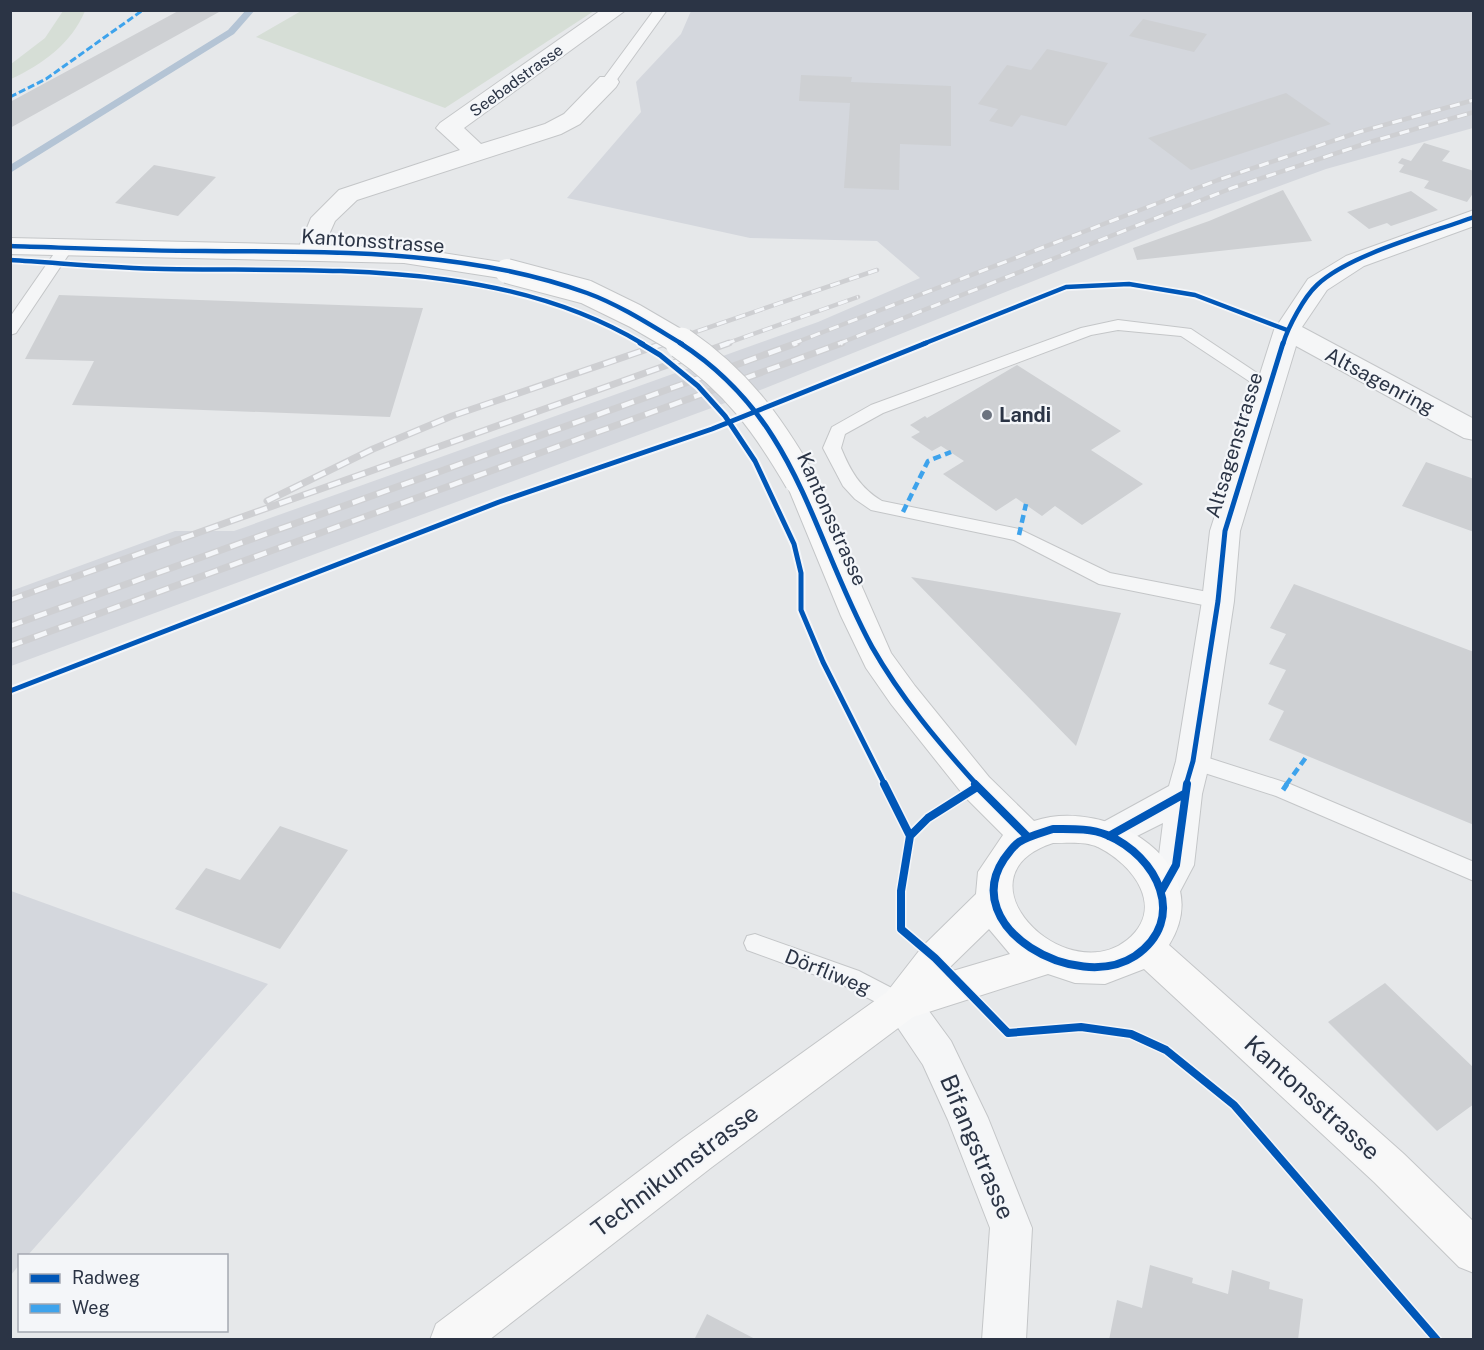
<svg xmlns="http://www.w3.org/2000/svg" width="1484" height="1350" font-family="'Public Sans',sans-serif">
<style>
.built{fill:#d4d7dd}
.green{fill:#d6ded6}
.lines{fill:none;stroke-linecap:round;stroke-linejoin:round}
.stream{fill:#b4c4d5;fill-rule:evenodd}
.building{fill:#ced0d3}
.lane-casing{stroke:#c4c6c8;stroke-width:2}
.street-casing{stroke:#c4c6c8;stroke-width:2}
.secondary-casing{stroke:#c4c6c8;stroke-width:2}
.lane{fill:#f5f6f7;fill-rule:evenodd}
.street{fill:#f5f6f7;fill-rule:evenodd}
.secondary{fill:#f8f8f8;fill-rule:evenodd}
.rail-far1-casing{stroke:#cecfd2;stroke-width:4.5}
.rail-casing{stroke:#cecfd2;stroke-width:7}
.rail-far1{stroke:#f4f6f9;stroke-width:3;stroke-dasharray:10;stroke-linecap:butt}
.rail{stroke:#f4f6f9;stroke-width:4.5;stroke-dasharray:13;stroke-linecap:butt}
.secondary-bridge-far1-casing{stroke:#c4c6c8;stroke-width:26;stroke-linecap:butt}
.secondary-bridge-casing{stroke:#c4c6c8;stroke-width:33;stroke-linecap:butt}
.secondary-bridge-far1{stroke:#f8f8f8;stroke-width:24}
.secondary-bridge{stroke:#f8f8f8;stroke-width:31}
.quiet-far2{stroke:#3ea3ec;stroke-width:3;stroke-dasharray:7 3;stroke-linecap:butt}
.quiet-far1{stroke:#3ea3ec;stroke-width:4.5;stroke-dasharray:8 4.5;stroke-linecap:butt}
.quiet{stroke:#3ea3ec;stroke-width:5;stroke-dasharray:10 5;stroke-linecap:butt}
.cycleway-far2-casing{stroke:#f4f6f9;stroke-width:8}
.cycleway-far1-casing{stroke:#f4f6f9;stroke-width:9}
.cycleway-casing{stroke:#f4f6f9;stroke-width:11}
.cycleway-far2{stroke:#0057b8;stroke-width:4.5}
.cycleway-far1{stroke:#0057b8;stroke-width:5}
.cycleway{stroke:#0057b8;stroke-width:8}
.poi-dot{fill:#6c737f;stroke:#f4f6f9;stroke-width:2}
.labels{text-anchor:middle;stroke-width:4.5;stroke-linejoin:round;paint-order:stroke}
.far-street-label{font-size:16px;fill:#2b3445;stroke:#f4f6f9}
.street-label{font-size:20px;fill:#2b3445;stroke:#f4f6f9}
.poi-label{font-size:20px;font-weight:bold;fill:#2b3445;stroke:#f4f6f9;text-anchor:start}
.near-street-label{font-size:24px;fill:#2b3445;stroke:#f4f6f9}
</style>
<rect width="100%" height="100%" fill="#e6e8ea"/>
<path class="built" d="M 691,11 L 1473,11 L 1473,128 L 1326,169 L 1181,222 L 763,389 L 11,666 L 11,591 L 175,531 L 234,531 L 818,322 L 920,278 L 877,241 L 750,238 L 567,198 L 641,112 L 636,82 L 681,34 Z
M 11,891 L 268,984 L 28,1255 L 20,1256 L 19,1265 L 11,1275 Z"/>
<path class="green" d="M 63,11 L 85,11 C 71,44 43,64 11,79 L 11,64 L 45,38 Z
M 301,11 L 301,10 L 594,11 L 445,108 L 256,37 Z"/>
<g class="lines">
<path class="stream" d="M 246,10 L 255,10 L 234,34 L 10,173 L 10,165 L 228,30 Z"/>
</g>
<path class="building" d="M 180,10 L 219,12 L 10,128 L 10,102 Z
M 1143,19 L 1207,34 L 1194,52 L 1129,36 Z
M 1047,49 L 1108,63 L 1066,126 L 1021,115 L 1012,127 L 989,121 L 998,109 L 978,104 L 1007,65 L 1031,70 Z
M 801,75 L 852,77 L 851,82 L 951,86 L 951,146 L 900,144 L 899,190 L 844,188 L 850,103 L 799,101 Z
M 1286,93 L 1331,124 L 1191,170 L 1148,138 Z
M 1424,143 L 1450,151 L 1442,161 L 1474,171 L 1474,192 L 1467,202 L 1424,188 L 1429,181 L 1399,172 L 1404,165 L 1398,163 L 1402,158 L 1411,161 Z
M 154,165 L 216,177 L 178,216 L 115,203 Z
M 1283,190 L 1312,241 L 1137,260 L 1133,248 L 1209,221 Z
M 1411,191 L 1438,210 L 1391,226 L 1387,223 L 1369,229 L 1347,212 Z
M 59,295 L 423,308 L 390,417 L 72,405 L 94,361 L 25,359 Z
M 1017,365 L 1121,431 L 1091,450 L 1143,484 L 1082,525 L 1055,506 L 1042,516 L 1016,498 L 996,511 L 943,474 L 964,461 L 941,446 L 932,451 L 911,437 L 920,432 L 910,425 L 925,416 L 927,418 Z
M 1426,462 L 1474,479 L 1474,532 L 1402,506 Z
M 911,577 L 1121,613 L 1076,746 Z
M 1294,584 L 1474,652 L 1474,825 L 1269,740 L 1284,711 L 1268,704 L 1286,670 L 1269,664 L 1286,634 L 1270,628 Z
M 280,826 L 348,850 L 280,949 L 175,909 L 206,868 L 240,880 Z
M 1385,983 L 1474,1068 L 1474,1104 L 1437,1131 L 1328,1022 Z
M 1150,1265 L 1193,1278 L 1192,1283 L 1228,1294 L 1232,1270 L 1270,1282 L 1269,1289 L 1303,1299 L 1298,1340 L 1109,1340 L 1117,1300 L 1142,1308 Z
M 707,1314 L 757,1340 L 694,1340 Z"/>
<g class="lines">
<defs>
<path id="lane" d="M 654,10 L 667,10 L 613,85 L 603,85 L 601,82 Z
M 65,243 L 73,248 L 16,333 L 10,335 L 10,317 L 60,245 Z
M 1118,320 L 1191,329 L 1278,387 L 1276,391 L 1264,391 L 1181,336 L 1118,330 L 1091,335 L 883,413 L 845,434 L 841,448 C 850,470 860,488 882,501 L 1019,529 L 1110,573 L 1218,594 L 1225,596 L 1227,601 L 1225,606 L 1218,608 L 1099,584 L 1014,540 L 871,510 L 855,499 L 843,486 L 823,448 L 832,427 L 871,405 L 1081,328 Z
M 1193,753 L 1290,784 L 1474,862 L 1474,881 L 1276,796 L 1186,767 L 1183,761 L 1186,755 Z
M 755,934 L 859,971 L 909,997 L 912,1004 L 909,1011 L 901,1014 L 893,1011 L 843,985 L 747,950 L 744,943 L 747,936 Z"/>
<path id="street" d="M 601,10 L 626,10 L 464,128 L 481,144 L 545,124 L 564,114 L 600,77 L 616,77 L 619,82 L 616,87 L 580,124 L 561,134 L 357,200 L 335,221 L 319,257 L 310,260 L 301,257 L 297,252 L 311,218 L 339,190 L 460,150 L 436,128 L 440,123 Z
M 1474,210 L 1474,226 L 1364,266 L 1327,290 L 1302,327 L 1474,419 L 1474,440 L 1464,438 L 1296,346 L 1240,531 L 1234,601 L 1210,761 L 1202,794 L 1194,865 L 1175,901 L 1162,905 L 1149,901 L 1144,890 L 1158,863 L 1163,823 L 1109,850 L 1096,846 L 1091,836 L 1096,826 L 1169,786 L 1176,761 L 1202,601 L 1210,531 L 1274,330 L 1308,279 L 1346,256 Z
M 901,987 L 915,992 L 951,1041 L 988,1118 L 1032,1228 L 1026,1340 L 982,1340 L 990,1228 L 948,1120 L 923,1065 L 882,1004 L 887,992 Z"/>
<path id="secondary" d="M 10,238 L 404,247 L 507,263 L 516,265 L 520,271 L 516,277 L 507,279 L 404,263 L 10,254 Z
M 800,470 L 810,473 L 815,480 L 891,653 L 915,686 L 989,777 L 1034,821 C 1109,796 1219,865 1169,945 L 1404,1154 L 1474,1222 L 1474,1273 L 1459,1267 L 1374,1182 L 1144,969 L 1105,984 L 1075,983 L 1048,974 L 913,1017 L 712,1167 L 489,1340 L 430,1340 L 436,1324 L 682,1139 L 887,992 L 922,947 L 976,894 L 978,872 L 1003,835 L 965,797 L 891,704 L 866,668 L 841,616 L 785,480 L 790,473 ZM 1053,843 C 1067,843 1085,841 1098,847 C 1134,865 1166,908 1127,940 C 1064,990 952,876 1053,843 ZM 989,929 L 1010,954 L 946,973 L 948,969 Z"/>
</defs>
<use href="#lane" class="lane-casing"/>
<use href="#street" class="street-casing"/>
<use href="#secondary" class="secondary-casing"/>
<use href="#lane" class="lane"/>
<use href="#street" class="street"/>
<use href="#secondary" class="secondary"/>
<defs>
<path id="rail-far1" d="M 660,344 L 877,270
M 725,344 L 858,297
M 792,344 L 1218,180 L 1359,132 L 1474,100
M 838,344 L 1232,188 L 1370,142 L 1474,112"/>
<path id="rail" d="M 267,501 L 373,449 L 452,416 L 665,343
M 10,600 L 729,343
M 10,626 L 797,343
M 10,646 L 842,343"/>
</defs>
<use href="#rail-far1" class="rail-far1-casing"/>
<use href="#rail" class="rail-casing"/>
<use href="#rail-far1" class="rail-far1"/>
<use href="#rail" class="rail"/>
<defs>
<path id="secondary-bridge-far1" d="M 507,271 L 586,292 L 635,316 L 683,344"/>
<path id="secondary-bridge" d="M 681,343 C 736,381 767,423 800,480"/>
</defs>
<use href="#secondary-bridge-far1" class="secondary-bridge-far1-casing"/>
<use href="#secondary-bridge" class="secondary-bridge-casing"/>
<use href="#secondary-bridge-far1" class="secondary-bridge-far1"/>
<use href="#secondary-bridge" class="secondary-bridge"/>
<path class="quiet-far2" d="M 10,97 L 46,79 L 143,10"/>
<path class="quiet-far1" d="M 903,512 L 928,461 L 951,452
M 1019,535 L 1026,504
M 1286,785 L 1307,756"/>
<path class="quiet" d="M 1283,790 L 1287,784"/>
<defs>
<path id="cycleway-far2" d="M 10,246 C 75,248 140,251 205,251 C 332,252 466,249 587,293 C 620,305 652,326 682,344
M 10,260 C 61,263 113,268 164,269 C 325,272 500,258 643,344
M 923,344 L 1066,287 L 1129,284 L 1195,295 L 1287,330
M 1283,344 C 1288,327 1304,297 1317,285 C 1350,254 1431,233 1474,217"/>
<path id="cycleway-far1" d="M 640,343 L 660,355 L 698,386 L 725,416 L 755,461 L 794,544 L 801,573 L 801,610 L 823,662 L 885,785
M 680,343 C 799,420 810,533 872,647 C 901,698 938,742 977,785
M 10,691 L 499,502 L 712,429 L 926,343
M 1186,785 L 1193,761 L 1218,601 L 1225,531 L 1283,343"/>
<path id="cycleway" d="M 884,784 L 910,836 L 901,891 L 901,929 L 935,958 L 1008,1033 L 1081,1027 L 1131,1034 L 1166,1050 L 1234,1105 L 1437,1340
M 975,784 L 1028,837
M 1053,829 C 1071,829 1090,828 1107,835 C 1157,856 1189,919 1135,956 C 1077,994 958,928 1004,859 C 1009,853 1012,847 1019,842 C 1029,836 1041,833 1053,829 Z
M 910,836 L 928,818 L 977,787
M 1109,836 L 1184,794
M 1162,890 L 1176,865 L 1187,784"/>
</defs>
<use href="#cycleway-far2" class="cycleway-far2-casing"/>
<use href="#cycleway-far1" class="cycleway-far1-casing"/>
<use href="#cycleway" class="cycleway-casing"/>
<use href="#cycleway-far2" class="cycleway-far2"/>
<use href="#cycleway-far1" class="cycleway-far1"/>
<use href="#cycleway" class="cycleway"/>
</g>
<circle class="poi-dot" cx="987" cy="415" r="6"/>
<g class="labels">
<g class="far-street-label">
<text transform="translate(516 80) rotate(-36)" y="6">Seebadstrasse</text>
</g>
<g class="street-label">
<text transform="translate(373 241) rotate(4)" y="7">Kantonsstrasse</text>
<text transform="translate(1380 381) rotate(28)" y="7">Altsagenring</text>
<text transform="translate(1234 445) rotate(-73)" y="7">Altsagenstrasse</text>
<text transform="translate(832 519) rotate(66)" y="7">Kantonsstrasse</text>
<text transform="translate(828 972) rotate(22)" y="7">Dörfliweg</text>
</g>
<g class="poi-label">
<text x="999" y="422">Landi</text>
</g>
<g class="near-street-label">
<text transform="translate(1312 1098) rotate(42)" y="8">Kantonsstrasse</text>
<text transform="translate(977 1147) rotate(67)" y="8">Bifangstrasse</text>
<text transform="translate(675 1171) rotate(-37)" y="8">Technikumstrasse</text>
</g>
</g>
<rect width="1484" height="1350" fill="none" stroke="#2b3445" stroke-width="24"/>
<rect x="18" y="1254" width="210" height="78" fill="#f4f6f9" stroke="#a4a8b1" stroke-width="1.5"/>
<rect x="30" y="1274" width="30" height="9" fill="#0057b8" stroke="#a4a8b1" stroke-width="1.5"/>
<text x="72" y="1284" font-size="18" fill="#2b3445">Radweg</text>
<rect x="30" y="1304" width="30" height="9" fill="#3ea3ec" stroke="#a4a8b1" stroke-width="1.5"/>
<text x="72" y="1314" font-size="18" fill="#2b3445">Weg</text>
</svg>
